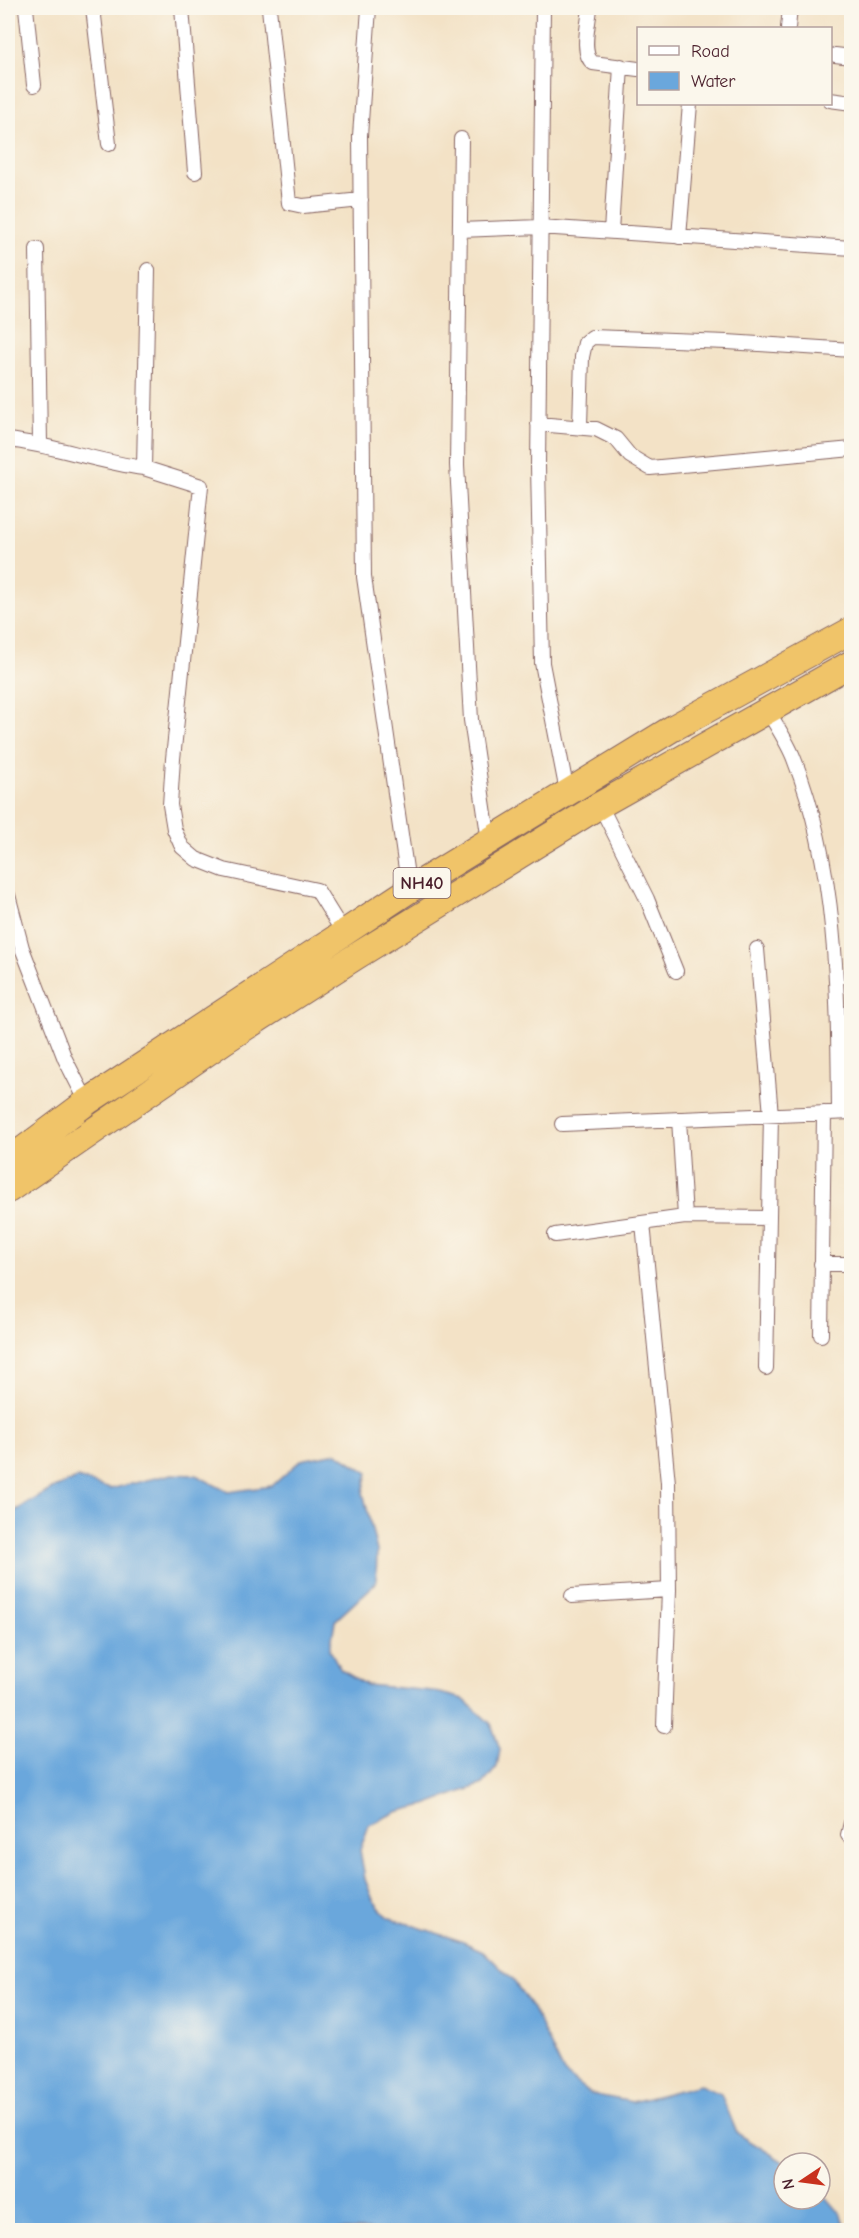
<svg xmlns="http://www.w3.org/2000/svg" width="859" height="2238" font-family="'Comic Neue',sans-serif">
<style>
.water{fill:#6aa7dc;stroke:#5a6384;stroke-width:1.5}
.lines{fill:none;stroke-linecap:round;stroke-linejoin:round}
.street-casing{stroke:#856361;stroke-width:16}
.highway-casing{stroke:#856361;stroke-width:28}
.street{stroke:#fff;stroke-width:14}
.highway{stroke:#f0c469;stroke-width:26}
.labels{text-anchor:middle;stroke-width:4.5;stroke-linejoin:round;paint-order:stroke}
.shield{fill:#fbf7ec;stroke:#7f6065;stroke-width:1.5}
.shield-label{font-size:18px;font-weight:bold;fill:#4a1f2b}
</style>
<rect width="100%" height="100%" fill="#fbf7ec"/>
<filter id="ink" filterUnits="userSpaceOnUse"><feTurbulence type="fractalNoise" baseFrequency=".0167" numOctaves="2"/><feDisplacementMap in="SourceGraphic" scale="12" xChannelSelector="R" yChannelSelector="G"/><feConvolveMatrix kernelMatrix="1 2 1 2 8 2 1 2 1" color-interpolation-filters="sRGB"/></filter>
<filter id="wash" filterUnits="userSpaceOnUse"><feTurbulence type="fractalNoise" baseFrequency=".008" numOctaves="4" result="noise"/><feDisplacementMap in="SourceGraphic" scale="24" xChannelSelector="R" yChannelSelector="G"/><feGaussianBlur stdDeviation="1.35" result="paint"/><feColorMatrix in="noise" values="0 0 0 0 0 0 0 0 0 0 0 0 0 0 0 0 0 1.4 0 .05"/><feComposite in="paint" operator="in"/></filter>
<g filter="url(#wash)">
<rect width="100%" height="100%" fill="#f3e2c6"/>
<path class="water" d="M 337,1453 L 368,1473 L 363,1492 L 377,1551 L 376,1583 L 335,1621 L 330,1650 L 341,1670 L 367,1685 L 432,1691 L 463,1699 L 491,1724 L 500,1749 L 497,1767 L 483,1784 L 425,1805 L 396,1812 L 369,1825 L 360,1850 L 365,1879 L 373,1900 L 387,1917 L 461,1941 L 483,1951 L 513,1980 L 532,2007 L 564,2073 L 591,2094 L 632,2102 L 700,2085 L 721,2094 L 737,2133 L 785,2163 L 784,2199 L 820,2199 L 820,2190 L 841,2214 L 845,2230 L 8,2230 L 8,1515 L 54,1488 L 78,1478 L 110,1489 L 172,1474 L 196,1475 L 228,1492 L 272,1486 L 301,1460 Z"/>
</g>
<g filter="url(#ink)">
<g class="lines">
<defs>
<path id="street" d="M 26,8 L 34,85
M 93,8 L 109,144
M 182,8 L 195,172
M 269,8 L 289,203 L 303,206 L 361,200
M 369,8 L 360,136 L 364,577 L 409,890
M 543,8 L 538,466 L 542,663 L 567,792
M 590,8 C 589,22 580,54 593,63 L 638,69
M 788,28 L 790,8
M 835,55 L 852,57
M 830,100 L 852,103
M 461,139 L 457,465 L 471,720 L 489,841
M 460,230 L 540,227 L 852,248
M 611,232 L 621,66
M 679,237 L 690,104
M 37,249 L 40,443
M 148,270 L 144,468 L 201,486 L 173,759 L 170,805 L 174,829 L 182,847 L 196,859 L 224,870 L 317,890 L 343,932
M 538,424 L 596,429 L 616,439 L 630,456 L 650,468 L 852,449
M 580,426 L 582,357 L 585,343 L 592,337 L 727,342 L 852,350
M 8,440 C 54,445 97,462 144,468
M 768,711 C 777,727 788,743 794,759 C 838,870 838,995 839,1112
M 600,805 L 647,899 L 676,971
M 8,895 L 22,948 L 65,1059 L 87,1102
M 757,949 L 771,1115 L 766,1368
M 679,1119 L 685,1217
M 562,1124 L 852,1112
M 643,1223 L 668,1483 L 669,1590 L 664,1726
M 555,1235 L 685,1217 L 768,1218
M 821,1264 L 852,1264
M 821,1335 L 824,1113
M 572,1596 L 669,1590
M 848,1835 L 852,1819"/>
<path id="highway" d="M 8,1161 L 87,1102 L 409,890 L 673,728 L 852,630
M 8,1190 L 224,1041 L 355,957 L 600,805 L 852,663"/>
</defs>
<use href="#street" class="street-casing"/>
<use href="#highway" class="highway-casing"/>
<use href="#street" class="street"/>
<use href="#highway" class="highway"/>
</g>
</g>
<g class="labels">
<rect class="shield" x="393.5" y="868" width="57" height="30" rx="4.5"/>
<g class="shield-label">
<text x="422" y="889">NH40</text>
</g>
</g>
<rect width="859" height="2238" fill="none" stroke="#fbf7ec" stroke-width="30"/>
<rect x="637" y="27" width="195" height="78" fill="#fbf7ec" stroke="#b4a19f" stroke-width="1.5"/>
<rect x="649" y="46" width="30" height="9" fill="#ffffff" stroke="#b4a19f" stroke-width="1.5"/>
<text x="691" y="57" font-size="18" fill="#4a1f2b">Road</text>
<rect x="649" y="72" width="30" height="18" fill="#6aa7dc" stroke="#b4a19f" stroke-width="1.5"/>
<text x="691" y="87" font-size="18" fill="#4a1f2b">Water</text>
<g transform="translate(802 2181) rotate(257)"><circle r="28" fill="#fbf7ec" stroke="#b4a19f" stroke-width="1.5"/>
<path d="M0-4.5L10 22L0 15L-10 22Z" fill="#c8321e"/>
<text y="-9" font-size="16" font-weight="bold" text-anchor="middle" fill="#4a1f2b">N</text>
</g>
</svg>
